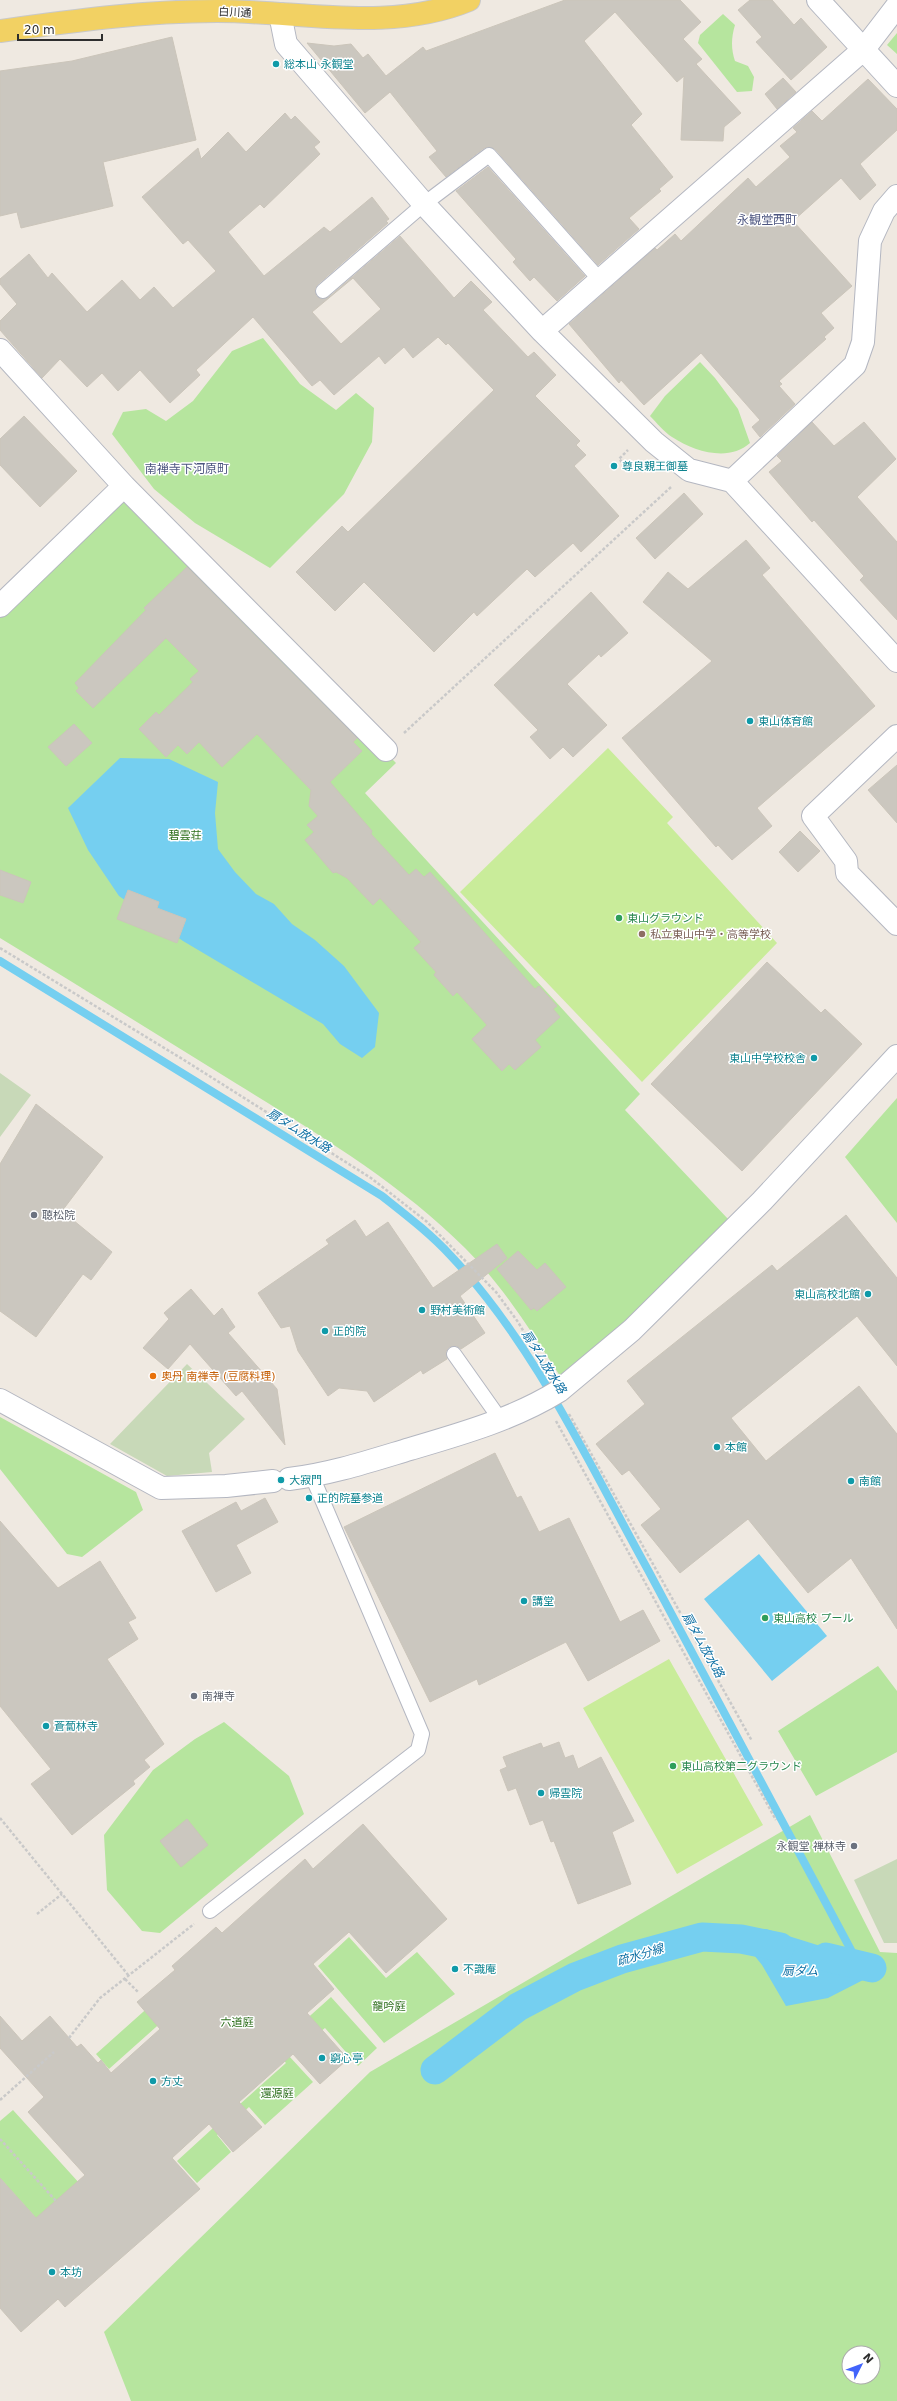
<svg xmlns="http://www.w3.org/2000/svg" width="897" height="2401" font-family="'DejaVu Sans','Noto Sans JP',sans-serif">
<style>
.green{fill:#b6e59e;fill-rule:evenodd}
.cemetery{fill:#c8d9b8}
.pitch{fill:#c9ec9a}
.water{fill:#75cff0}
.lines{fill:none;stroke-linecap:round;stroke-linejoin:round}
.stream{stroke:#75cff0;stroke-width:8}
.canal{stroke:#75cff0;stroke-width:29}
.building{fill:#cbc7bf;stroke:#cbc5ba;fill-rule:evenodd}
.service-casing{stroke:#b4b7c1;stroke-width:16}
.minor-casing{stroke:#b4b7c1;stroke-width:24}
.primary-casing{stroke:#c9c9c9;stroke-width:24}
.path{stroke:#c9c9c9;stroke-width:2.5;stroke-dasharray:3 2;stroke-linecap:butt}
.service{stroke:#fff;stroke-width:14}
.minor{stroke:#fff;stroke-width:22}
.primary{stroke:#f2d163;stroke-width:22}
.culture-dot{fill:#0f9aa8;stroke:#fff;stroke-width:1.5}
.leisure-dot{fill:#2e9e5b;stroke:#fff;stroke-width:1.5}
.education-dot{fill:#8d6e63;stroke:#fff;stroke-width:1.5}
.worship-dot{fill:#6b7280;stroke:#fff;stroke-width:1.5}
.food-dot{fill:#e8710a;stroke:#fff;stroke-width:1.5}
.labels{text-anchor:middle;stroke-width:3;stroke-linejoin:round;paint-order:stroke}
.street-label{font-size:11px;fill:#2e2e2e;stroke:#fff}
.culture-label{font-size:11px;fill:#0d838f;stroke:#fff;text-anchor:start}
.park-label{font-size:11px;fill:#2c6e1b;stroke:#fff}
.leisure-label{font-size:11px;fill:#27864d;stroke:#fff;text-anchor:start}
.education-label{font-size:11px;fill:#785e54;stroke:#fff;text-anchor:start}
.worship-label{font-size:11px;fill:#5b616d;stroke:#fff;text-anchor:start}
.food-label{font-size:11px;fill:#c56008;stroke:#fff;text-anchor:start}
.neighbourhood-label{font-size:12px;fill:#4d5680;stroke:#fff}
.water-label{font-size:12px;font-style:italic;fill:#0d6fa3;stroke:#fff}
</style>
<rect width="100%" height="100%" fill="#efe9e1"/>
<path class="green" d="M 723,14 L 735,25 C 731,38 731,49 735,61 L 748,66 L 754,77 L 752,91 L 737,92 L 698,43 L 700,35 Z
M 897,33 L 897,54 L 887,45 Z
M 263,338 L 300,384 L 336,410 L 356,393 L 374,408 L 372,442 L 344,494 L 270,568 L 195,523 L 154,489 L 112,434 L 123,412 L 146,409 L 166,421 L 193,401 L 232,351 Z
M 700,362 L 715,378 L 738,409 L 750,443 C 729,462 695,452 672,437 C 664,432 657,423 650,416 L 665,396 Z
M 125,490 L 396,763 L 365,793 L 640,1094 L 625,1110 L 728,1219 L 628,1320 L 560,1376 C 531,1331 503,1286 465,1248 C 399,1182 316,1133 237,1084 C 158,1035 79,986 0,938 L 0,615 Z
M 897,1098 L 897,1223 L 845,1157 Z
M 0,1417 L 136,1492 L 143,1510 L 82,1557 L 67,1554 L 0,1469 Z
M 878,1666 L 897,1691 L 897,1752 L 816,1796 L 778,1731 Z
M 224,1722 L 289,1776 L 304,1814 L 160,1933 L 142,1931 L 107,1890 L 104,1835 L 153,1770 L 195,1739 Z
M 810,1815 L 880,1952 L 897,1953 L 897,2401 L 131,2401 L 104,2332 L 370,2072 ZM 849,2353 L 873,2353 L 873,2377 L 849,2377 Z
M 349,1937 L 386,1978 L 417,1952 L 455,1994 L 384,2043 L 318,1966 Z
M 171,1987 L 184,2002 L 109,2069 L 96,2054 Z
M 331,1997 L 377,2048 L 358,2066 L 325,2028 L 289,2056 L 313,2082 L 265,2125 L 249,2107 L 236,2119 L 230,2113 L 286,2063 L 273,2049 Z
M 13,2110 L 90,2195 L 71,2188 L 46,2210 L 46,2229 L 0,2178 L 0,2121 Z
M 224,2118 L 229,2124 L 217,2135 L 231,2152 L 197,2183 L 177,2161 Z"/>
<path class="cemetery" d="M 0,1073 L 31,1095 L 0,1137 Z
M 187,1364 L 245,1419 L 209,1453 L 212,1472 L 167,1476 L 110,1444 Z
M 897,1859 L 897,1943 L 884,1943 L 854,1880 Z"/>
<path class="pitch" d="M 608,748 L 673,817 L 667,823 L 777,943 L 642,1082 L 460,892 Z
M 669,1659 L 763,1825 L 677,1874 L 583,1708 Z"/>
<path class="water" d="M 120,758 L 169,759 L 218,782 L 215,813 L 218,849 L 235,872 L 256,894 L 274,904 L 292,924 L 315,940 L 344,966 L 379,1013 L 375,1047 L 362,1058 L 340,1044 L 323,1024 L 183,941 L 119,896 L 88,850 L 68,808 Z
M 759,1554 L 827,1636 L 772,1681 L 704,1599 Z
M 766,1929 L 859,1958 L 869,1977 L 828,1998 L 786,2006 L 762,1965 L 741,1939 L 739,1931 Z"/>
<g class="lines">
<path class="stream" d="M 0,961 L 382,1196 C 406,1215 431,1234 451,1256 C 535,1345 589,1464 648,1570 C 719,1701 789,1833 859,1965"/>
<path class="canal" d="M 826,1957 L 872,1968
M 435,2070 L 518,2007 L 575,1977 L 622,1959 L 702,1937 L 741,1939 L 780,1947"/>
</g>
<path class="building" d="M 565,0 L 680,0 L 701,22 L 683,39 L 702,59 L 696,64 L 741,113 L 724,127 L 723,141 L 681,140 L 684,76 L 677,82 L 615,12 L 584,41 L 642,114 L 631,125 L 673,177 L 659,189 L 661,191 L 629,218 L 639,229 L 598,265 L 495,149 L 488,147 L 484,148 L 446,177 L 429,157 L 437,151 L 390,92 L 365,113 L 307,43 L 334,46 L 351,44 L 363,58 L 368,54 L 386,76 L 423,47 L 426,51 Z
M 750,0 L 772,0 L 794,25 L 801,18 L 827,47 L 791,80 L 756,42 L 762,37 L 738,10 Z
M 172,37 L 196,140 L 103,162 L 113,206 L 21,228 L 17,212 L 0,216 L 0,71 L 72,61 Z
M 783,78 L 796,92 L 777,109 L 765,94 Z
M 868,79 L 897,109 L 897,130 L 860,164 L 876,185 L 860,200 L 841,178 L 793,221 L 852,286 L 821,313 L 834,328 L 824,337 L 826,339 L 779,381 L 782,384 L 779,386 L 795,404 L 760,437 L 752,427 L 760,420 L 701,353 L 644,405 L 621,380 L 619,383 L 569,324 L 655,248 L 657,250 L 675,234 L 681,241 L 748,178 L 756,187 L 790,157 L 780,146 L 797,132 L 793,128 L 812,111 L 822,121 Z
M 285,113 L 291,120 L 295,116 L 320,142 L 314,147 L 320,154 L 264,208 L 260,204 L 228,232 L 264,276 L 324,227 L 330,232 L 372,197 L 389,219 L 386,221 L 388,223 L 317,285 L 315,289 L 316,296 L 321,299 L 329,297 L 400,236 L 454,298 L 471,281 L 492,302 L 483,310 L 528,357 L 534,352 L 556,375 L 535,396 L 580,441 L 576,445 L 586,455 L 574,466 L 619,516 L 581,552 L 573,543 L 535,577 L 527,569 L 477,616 L 474,612 L 434,652 L 364,582 L 335,611 L 296,572 L 342,526 L 348,532 L 494,390 L 448,343 L 446,345 L 438,337 L 413,358 L 404,347 L 385,364 L 379,356 L 334,395 L 320,380 L 312,386 L 253,317 L 196,370 L 200,375 L 170,403 L 140,370 L 118,391 L 102,373 L 87,387 L 60,359 L 42,378 L 0,330 L 0,321 L 17,304 L 0,284 L 0,279 L 29,254 L 48,278 L 52,273 L 87,312 L 122,280 L 140,300 L 154,287 L 173,308 L 216,271 L 188,240 L 183,244 L 142,197 L 198,148 L 201,159 L 228,132 L 246,152 ZM 353,278 L 381,309 L 341,344 L 312,312 Z
M 488,167 L 585,276 L 557,301 L 534,277 L 530,281 L 513,262 L 516,259 L 456,191 Z
M 24,416 L 77,471 L 40,507 L 0,465 L 0,439 Z
M 812,422 L 834,446 L 864,422 L 896,459 L 857,497 L 897,542 L 897,620 L 860,580 L 864,576 L 814,520 L 812,522 L 769,472 L 782,461 L 777,456 Z
M 684,493 L 703,514 L 655,559 L 636,538 Z
M 746,540 L 770,568 L 762,575 L 875,706 L 757,808 L 772,826 L 732,860 L 718,845 L 716,847 L 622,738 L 712,661 L 643,602 L 668,572 L 688,589 Z
M 187,567 L 357,738 L 353,742 L 362,751 L 330,782 L 372,831 L 371,834 L 409,875 L 416,869 L 424,877 L 430,872 L 535,989 L 539,986 L 557,1006 L 553,1009 L 560,1017 L 535,1040 L 541,1047 L 515,1070 L 509,1064 L 502,1071 L 472,1039 L 487,1025 L 457,992 L 453,996 L 434,975 L 436,972 L 414,948 L 421,942 L 380,898 L 373,905 L 347,878 L 336,872 L 333,873 L 305,840 L 314,832 L 307,825 L 318,816 L 309,806 L 311,790 L 257,734 L 222,767 L 199,742 L 187,754 L 178,745 L 166,757 L 139,729 L 156,712 L 159,715 L 193,682 L 190,679 L 199,671 L 166,638 L 93,708 L 76,691 L 79,688 L 75,683 L 146,610 L 144,608 Z
M 591,592 L 628,633 L 601,657 L 599,654 L 567,684 L 607,725 L 573,757 L 563,747 L 550,759 L 530,737 L 538,730 L 494,685 Z
M 74,724 L 92,743 L 66,766 L 48,747 Z
M 897,765 L 897,823 L 868,790 Z
M 800,831 L 820,851 L 798,872 L 779,852 Z
M 0,870 L 31,882 L 23,903 L 0,895 Z
M 128,890 L 159,902 L 157,908 L 186,919 L 177,943 L 117,919 Z
M 767,962 L 821,1013 L 825,1009 L 862,1044 L 742,1171 L 651,1084 Z
M 36,1104 L 103,1157 L 62,1211 L 112,1252 L 91,1280 L 83,1274 L 36,1337 L 0,1311 L 0,1164 Z
M 846,1215 L 897,1278 L 897,1366 L 857,1316 L 731,1418 L 766,1461 L 859,1386 L 897,1434 L 897,1629 L 851,1558 L 808,1593 L 748,1519 L 680,1573 L 641,1525 L 661,1509 L 629,1470 L 622,1475 L 596,1444 L 645,1404 L 627,1381 L 772,1265 L 777,1271 Z
M 355,1220 L 366,1237 L 388,1222 L 433,1288 L 497,1244 L 507,1258 L 460,1296 L 485,1333 L 461,1349 L 457,1346 L 449,1347 L 446,1351 L 447,1359 L 423,1374 L 421,1370 L 374,1402 L 367,1391 L 339,1388 L 328,1396 L 298,1351 L 290,1326 L 281,1328 L 258,1293 L 329,1244 L 326,1240 Z
M 518,1251 L 537,1270 L 545,1263 L 566,1287 L 537,1311 L 534,1308 L 531,1310 L 497,1269 Z
M 191,1289 L 214,1316 L 222,1308 L 235,1327 L 228,1333 L 277,1389 L 285,1445 L 242,1391 L 236,1396 L 190,1344 L 168,1369 L 143,1348 L 169,1319 L 164,1313 Z
M 495,1453 L 517,1498 L 521,1496 L 539,1532 L 569,1518 L 620,1622 L 643,1610 L 660,1641 L 588,1681 L 566,1642 L 479,1685 L 477,1679 L 430,1702 L 344,1527 Z
M 265,1498 L 278,1522 L 236,1545 L 251,1573 L 216,1592 L 182,1531 L 236,1502 L 241,1511 Z
M 0,1521 L 58,1588 L 100,1561 L 136,1618 L 128,1622 L 138,1639 L 107,1659 L 164,1744 L 144,1760 L 150,1767 L 133,1781 L 135,1784 L 72,1835 L 31,1784 L 51,1769 L 0,1706 Z
M 559,1742 L 565,1758 L 573,1755 L 578,1769 L 601,1757 L 634,1821 L 612,1832 L 631,1884 L 578,1904 L 554,1841 L 551,1842 L 543,1820 L 530,1825 L 516,1788 L 508,1791 L 500,1770 L 507,1767 L 503,1757 L 541,1743 L 543,1748 Z
M 187,1819 L 208,1845 L 181,1867 L 160,1841 Z
M 363,1824 L 447,1919 L 386,1973 L 349,1932 L 313,1964 L 334,1989 L 307,2013 L 348,2059 L 320,2084 L 293,2054 L 239,2102 L 262,2127 L 233,2152 L 209,2124 L 172,2158 L 200,2189 L 65,2307 L 58,2299 L 21,2332 L 0,2308 L 0,2178 L 36,2218 L 85,2175 L 28,2112 L 44,2097 L 0,2048 L 0,2016 L 22,2041 L 50,2016 L 77,2047 L 81,2044 L 98,2063 L 101,2060 L 111,2073 L 160,2029 L 137,2002 L 175,1970 L 172,1966 L 216,1927 L 222,1933 L 305,1859 L 313,1869 Z"/>
<g class="lines">
<defs>
<path id="service" d="M 323,291 L 424,204 L 489,155 L 600,280
M 454,1354 L 500,1419
M 210,1911 L 418,1750 L 422,1734 L 312,1476"/>
<path id="minor" d="M 818,0 L 897,86
M 280,14 L 286,44 L 424,204 L 542,331 L 654,442 L 689,470 L 732,481 L 897,661
M 542,331 L 864,49 L 897,6
M 0,350 L 124,486
M 732,481 L 855,365 L 863,342 L 870,241 L 884,211 L 897,196
M 0,606 L 124,486 L 386,750
M 897,736 L 813,816 L 846,861 L 847,873 L 897,924
M 0,1400 L 161,1488 L 226,1486 L 273,1481
M 289,1479 C 331,1474 370,1461 410,1449 C 461,1434 514,1419 559,1391 L 632,1330 L 762,1201 L 897,1056"/>
<path id="primary" d="M 0,31 C 72,21 144,11 217,11 C 301,11 389,33 469,0"/>
</defs>
<use href="#service" class="service-casing"/>
<use href="#minor" class="minor-casing"/>
<use href="#primary" class="primary-casing"/>
<path class="path" d="M 622,462 L 619,459 L 628,450
M 404,733 L 671,487
M 0,948 L 184,1060 L 371,1178 L 426,1221 L 496,1292 L 518,1322 L 546,1369
M 569,1414 L 752,1741
M 556,1421 L 776,1820
M 0,1818 L 129,1976
M 37,1914 L 62,1894
M 125,1979 L 138,1992
M 69,2038 L 100,1998 L 194,1924
M 0,2100 L 54,2052
M 0,2139 L 56,2201"/>
<use href="#service" class="service"/>
<use href="#minor" class="minor"/>
<use href="#primary" class="primary"/>
</g>
<g class="culture-dot">
<circle cx="276" cy="64" r="4"/>
<circle cx="614" cy="466" r="4"/>
<circle cx="750" cy="721" r="4"/>
<circle cx="814" cy="1058" r="4"/>
<circle cx="868" cy="1294" r="4"/>
<circle cx="422" cy="1310" r="4"/>
<circle cx="325" cy="1331" r="4"/>
<circle cx="717" cy="1447" r="4"/>
<circle cx="281" cy="1480" r="4"/>
<circle cx="851" cy="1481" r="4"/>
<circle cx="309" cy="1498" r="4"/>
<circle cx="524" cy="1601" r="4"/>
<circle cx="46" cy="1726" r="4"/>
<circle cx="541" cy="1793" r="4"/>
<circle cx="455" cy="1969" r="4"/>
<circle cx="322" cy="2058" r="4"/>
<circle cx="153" cy="2081" r="4"/>
<circle cx="52" cy="2272" r="4"/>
</g>
<g class="leisure-dot">
<circle cx="619" cy="918" r="4"/>
<circle cx="765" cy="1618" r="4"/>
<circle cx="673" cy="1766" r="4"/>
</g>
<circle class="education-dot" cx="642" cy="934" r="4"/>
<g class="worship-dot">
<circle cx="34" cy="1215" r="4"/>
<circle cx="194" cy="1696" r="4"/>
<circle cx="854" cy="1846" r="4"/>
</g>
<circle class="food-dot" cx="153" cy="1376" r="4"/>
<g class="labels">
<g class="street-label">
<text transform="translate(235 12) rotate(3)" y="4">白川通</text>
</g>
<g class="culture-label">
<text x="284" y="68">総本山 永観堂</text>
<text x="622" y="470">尊良親王御墓</text>
<text x="758" y="725">東山体育館</text>
<text x="806" y="1062" text-anchor="end">東山中学校校舎</text>
<text x="860" y="1298" text-anchor="end">東山高校北館</text>
<text x="430" y="1314">野村美術館</text>
<text x="333" y="1335">正的院</text>
<text x="725" y="1451">本館</text>
<text x="289" y="1484">大寂門</text>
<text x="859" y="1485">南館</text>
<text x="317" y="1502">正的院墓参道</text>
<text x="532" y="1605">講堂</text>
<text x="54" y="1730">蒼蔔林寺</text>
<text x="549" y="1797">帰雲院</text>
<text x="463" y="1973">不識庵</text>
<text x="330" y="2062">窮心亭</text>
<text x="161" y="2085">方丈</text>
<text x="60" y="2276">本坊</text>
</g>
<g class="park-label">
<text x="185" y="839">碧雲荘</text>
<text x="389" y="2010">龍吟庭</text>
<text x="237" y="2026">六道庭</text>
<text x="277" y="2097">還源庭</text>
</g>
<g class="leisure-label">
<text x="627" y="922">東山グラウンド</text>
<text x="773" y="1622">東山高校 プール</text>
<text x="681" y="1770">東山高校第二グラウンド</text>
</g>
<g class="education-label">
<text x="650" y="938">私立東山中学・高等学校</text>
</g>
<g class="worship-label">
<text x="42" y="1219">聴松院</text>
<text x="202" y="1700">南禅寺</text>
<text x="846" y="1850" text-anchor="end">永観堂 禅林寺</text>
</g>
<g class="food-label">
<text x="161" y="1380">奥丹 南禅寺 (豆腐料理)</text>
</g>
<g class="neighbourhood-label">
<text x="767" y="224">永観堂西町</text>
<text x="187" y="473">南禅寺下河原町</text>
</g>
<g class="water-label">
<text transform="translate(299 1131) rotate(32)" y="4">扇ダム放水路</text>
<text transform="translate(544 1362) rotate(58)" y="4">扇ダム放水路</text>
<text transform="translate(703 1645) rotate(61)" y="4">扇ダム放水路</text>
<text transform="translate(640 1955) rotate(-17)" y="4">疏水分線</text>
<text x="800" y="1975">扇ダム</text>
</g>
</g>
<g transform="translate(861 2365) rotate(48)"><circle r="19" fill="#ffffff" stroke="#ababab"/>
<path d="M0-3L7 15L0 10L-7 15Z" fill="#4264fb"/>
<text y="-6" font-size="11" font-weight="bold" text-anchor="middle" fill="#2e2e2e">N</text>
</g>
<path d="M18 34v6h84v-6" fill="none" stroke="#2e2e2e" stroke-width="2"/>
<text x="24" y="34" font-size="12" fill="#2e2e2e" stroke="#ffffff" stroke-width="3" paint-order="stroke">20 m</text>
</svg>
